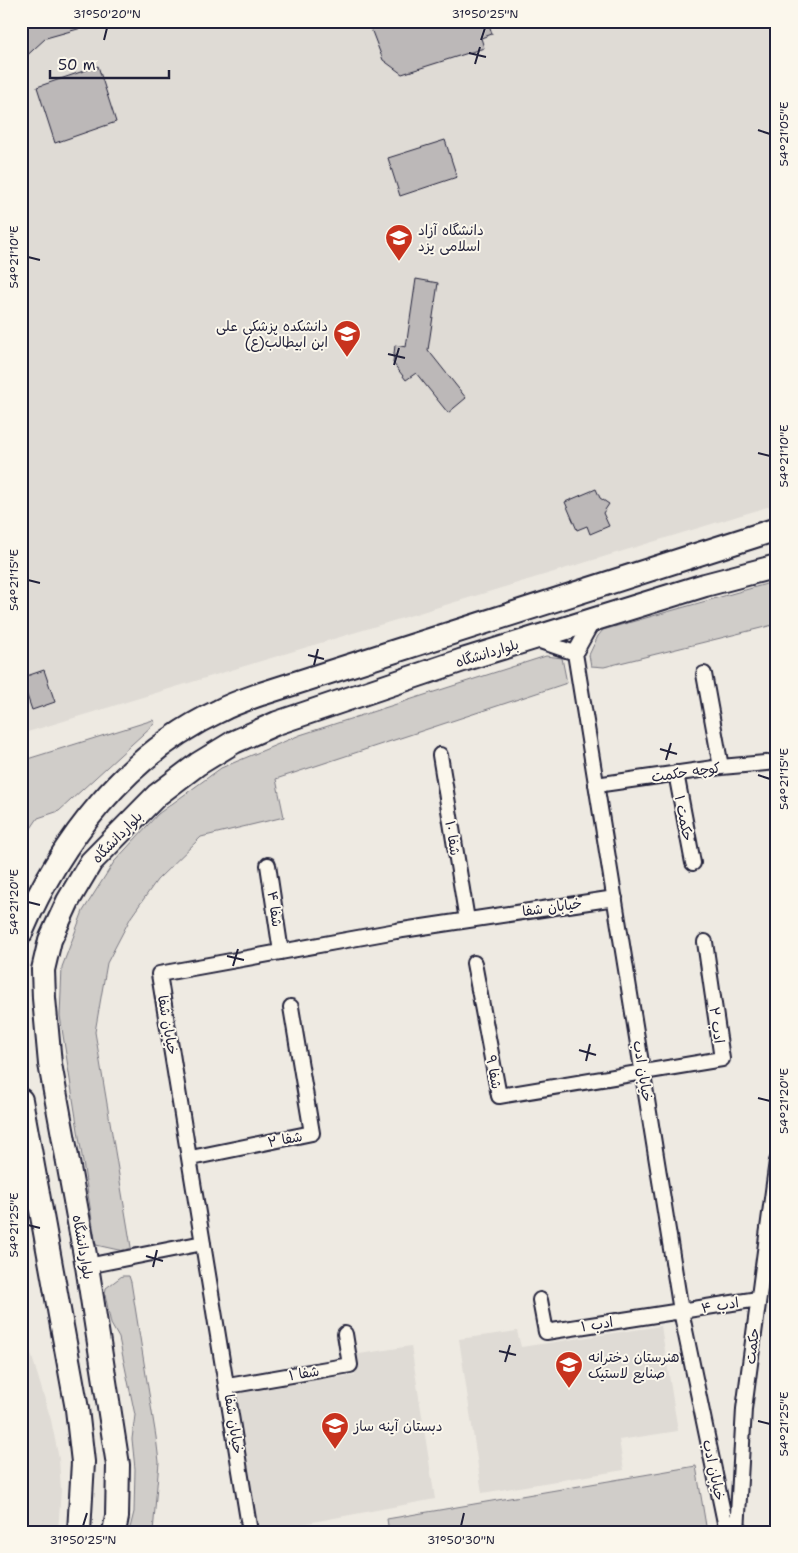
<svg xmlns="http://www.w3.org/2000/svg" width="798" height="1553" font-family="'Shantell Sans','Playpen Sans Arabic',sans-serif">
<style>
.built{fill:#dfdbd5}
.green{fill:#d0cdc9;stroke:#797882}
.building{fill:#bcb8b8;stroke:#22223b}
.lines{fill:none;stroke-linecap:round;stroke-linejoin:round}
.street-casing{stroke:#22223b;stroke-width:18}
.primary-casing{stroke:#22223b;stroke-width:26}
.street{stroke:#fbf7ec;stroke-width:14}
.primary{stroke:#fbf7ec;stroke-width:22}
.ticks{fill:none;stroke:#22223b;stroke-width:2}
.labels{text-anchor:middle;stroke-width:4;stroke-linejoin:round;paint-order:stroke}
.poi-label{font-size:14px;fill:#22223b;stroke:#fbf7ec;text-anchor:start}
.street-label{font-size:14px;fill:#22223b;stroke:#fbf7ec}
.neatline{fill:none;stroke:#22223b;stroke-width:2}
.ticks-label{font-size:12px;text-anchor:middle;fill:#22223b}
</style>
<rect width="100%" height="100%" fill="#eeeae2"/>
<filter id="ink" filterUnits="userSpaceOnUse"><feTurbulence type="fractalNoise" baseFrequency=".02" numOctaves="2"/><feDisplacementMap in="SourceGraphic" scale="10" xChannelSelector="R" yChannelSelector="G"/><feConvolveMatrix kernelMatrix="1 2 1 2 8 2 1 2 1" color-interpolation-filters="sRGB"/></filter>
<g filter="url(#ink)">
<path class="built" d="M 21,21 L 777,21 L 777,504 L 21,734 Z
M 21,1320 L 51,1420 L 59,1459 L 61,1489 L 58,1532 L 21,1532 Z
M 661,1326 L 678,1431 L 619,1440 L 624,1470 L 482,1493 L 459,1339 L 517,1331 L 521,1347 Z
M 411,1346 L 435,1499 L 265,1531 L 257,1525 L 234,1402 L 239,1391 L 355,1375 L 353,1355 Z"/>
<path class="green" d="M 777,581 L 777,624 L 604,667 L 591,666 L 589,655 L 598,636 L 603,630 Z
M 546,656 L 562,658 L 567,683 L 276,779 L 284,817 L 201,837 L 157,880 L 131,917 L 107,963 L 95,1032 L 132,1253 L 96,1245 L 60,1016 L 62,967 L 83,911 L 114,862 L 158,814 L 221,768 L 300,735 Z
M 153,720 L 155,723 L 59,811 L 38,818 L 21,843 L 21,761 Z
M 122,1276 L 129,1276 L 131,1282 L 156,1437 L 159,1462 L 153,1532 L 129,1532 L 134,1512 L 135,1469 L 132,1439 L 135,1415 L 119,1338 L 111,1324 L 105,1294 L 106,1288 Z
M 696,1466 L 707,1532 L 389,1532 L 387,1519 Z"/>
<path class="building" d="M 21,21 L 92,21 L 92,25 L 46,38 L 21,61 Z
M 368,21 L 488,21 L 492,34 L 481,38 L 484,48 L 402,74 L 383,60 Z
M 98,66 L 116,122 L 55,143 L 37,87 Z
M 445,140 L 457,177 L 400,196 L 388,158 Z
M 416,279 L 438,283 L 428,350 L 466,398 L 448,413 L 416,373 L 406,380 L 393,363 L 395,345 L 406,347 Z
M 596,489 L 600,498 L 609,504 L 603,513 L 609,526 L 590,534 L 587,526 L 577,530 L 565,502 Z
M 44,670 L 55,702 L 32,710 L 21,678 Z"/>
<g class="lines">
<defs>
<path id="street" d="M 534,639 L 575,653
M 575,653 L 681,1311 L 727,1532
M 575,653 L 590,626 L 598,622
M 704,674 L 721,767
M 440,755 L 467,920
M 676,773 L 693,863
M 596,785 L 721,767 L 777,762
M 268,865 L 281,952
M 474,963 L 499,1096 L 722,1059 L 705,942
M 191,1158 L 312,1133 L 291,1007
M 87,1266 L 203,1243
M 540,1300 L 546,1332 L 758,1299
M 228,1386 L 350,1365 L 345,1334
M 250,1532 L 159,974 L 396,931 L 615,898
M 737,1532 L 744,1409 L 777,1161"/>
<path id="primary" d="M 21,933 C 60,841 127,754 219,711 C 232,704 247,699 261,694 L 777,529
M 21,1100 L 77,1409 L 83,1462 L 79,1532
M 114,1532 L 117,1517 L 118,1465 L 87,1266 L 50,1064 L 44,998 L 43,970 L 50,940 L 68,901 L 91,862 L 157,795 L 198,764 L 234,742 L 277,723 L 463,660 L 705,585 L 777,566"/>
</defs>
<use href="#street" class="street-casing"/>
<use href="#primary" class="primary-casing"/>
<use href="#street" class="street"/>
<use href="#primary" class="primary"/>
</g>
</g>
<path class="ticks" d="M 104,40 L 107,28M 481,40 L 485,28M 469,53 L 486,57M 475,64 L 480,47M 758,130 L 770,134M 28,257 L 40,260M 388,354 L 405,358M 394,365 L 399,348M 758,453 L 770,456M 28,580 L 40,583M 308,655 L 324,659M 314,665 L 318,649M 660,749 L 677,754M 666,760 L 671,743M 758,775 L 770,779M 28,902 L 40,905M 227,956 L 244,960M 233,966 L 238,949M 579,1050 L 596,1055M 586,1061 L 590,1044M 758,1098 L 770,1101M 28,1225 L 40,1228M 146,1256 L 163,1261M 153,1267 L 157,1250M 499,1351 L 516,1355M 505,1362 L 510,1345M 758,1421 L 770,1424M 83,1526 L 87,1513M 461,1526 L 464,1513"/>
<defs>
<symbol id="university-pin" viewBox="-11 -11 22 30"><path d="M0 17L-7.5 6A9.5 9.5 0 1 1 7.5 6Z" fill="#c8321e" stroke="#fbf7ec"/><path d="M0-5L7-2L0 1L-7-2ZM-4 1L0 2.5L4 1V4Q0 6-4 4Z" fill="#fff"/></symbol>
<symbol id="school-pin" viewBox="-11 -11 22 30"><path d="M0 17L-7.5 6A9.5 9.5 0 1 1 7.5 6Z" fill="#c8321e" stroke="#fbf7ec"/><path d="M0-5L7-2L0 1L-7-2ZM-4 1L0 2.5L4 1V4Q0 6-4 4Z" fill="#fff"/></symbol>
</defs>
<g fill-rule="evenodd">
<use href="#university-pin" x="383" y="222" width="32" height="43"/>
<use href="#university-pin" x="331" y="318" width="32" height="43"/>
<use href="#school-pin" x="553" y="1349" width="32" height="43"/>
<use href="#school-pin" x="319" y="1410" width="32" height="43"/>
</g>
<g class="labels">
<g class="poi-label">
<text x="418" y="235">دانشگاه آزاد<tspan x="418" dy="16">اسلامی یزد</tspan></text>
<text x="328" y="331" text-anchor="end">دانشکده پزشکی علی<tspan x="328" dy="16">ابن ابیطالب(ع)</tspan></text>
<text x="588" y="1362">هنرستان دخترانه<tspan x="588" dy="16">صنایع لاستیک</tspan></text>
<text x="354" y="1431">دبستان آینه ساز</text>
</g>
<g class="street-label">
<text transform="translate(487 653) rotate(-17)" y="5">بلواردانشگاه</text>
<text transform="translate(686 772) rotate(-8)" y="5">کوچه حکمت</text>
<text transform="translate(684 818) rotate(79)" y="5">حکمت ۱</text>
<text transform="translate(117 837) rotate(-46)" y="5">بلواردانشگاه</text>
<text transform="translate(453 838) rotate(81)" y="5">شفا ۱۰</text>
<text transform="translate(552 907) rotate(-8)" y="5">خیابان شفا</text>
<text transform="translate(275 909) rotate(82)" y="5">شفا ۴</text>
<text transform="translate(168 1025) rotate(80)" y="5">خیابان شفا</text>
<text transform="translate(717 1025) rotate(82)" y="5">ادب ۲</text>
<text transform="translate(643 1071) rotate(81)" y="5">خیابان ادب</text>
<text transform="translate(494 1072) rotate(80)" y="5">شفا ۹</text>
<text transform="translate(285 1139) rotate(-11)" y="5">شفا ۲</text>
<text transform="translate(83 1247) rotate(80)" y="5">بلواردانشگاه</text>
<text transform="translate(720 1305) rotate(-9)" y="5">ادب ۴</text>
<text transform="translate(597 1324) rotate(-9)" y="5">ادب ۱</text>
<text transform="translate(752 1346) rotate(-83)" y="5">حکمت</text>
<text transform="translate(304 1373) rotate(-10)" y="5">شفا ۱</text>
<text transform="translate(234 1424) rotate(81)" y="5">خیابان شفا</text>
<text transform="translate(714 1470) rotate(78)" y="5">خیابان ادب</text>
</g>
</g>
<rect width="798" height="1553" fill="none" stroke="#fbf7ec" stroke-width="55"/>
<path d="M50 70v8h119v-8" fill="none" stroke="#22223b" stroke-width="2.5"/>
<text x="58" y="70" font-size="15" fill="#22223b" stroke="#fbf7ec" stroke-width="4" paint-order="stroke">50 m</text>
<rect x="28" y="28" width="742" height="1498" class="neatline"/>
<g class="ticks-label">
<text x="107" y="18">31°50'20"N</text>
<text x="485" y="18">31°50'25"N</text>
<text transform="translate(784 134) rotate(-90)" y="4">54°21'05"E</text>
<text transform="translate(14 257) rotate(-90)" y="4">54°21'10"E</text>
<text transform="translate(784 456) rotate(-90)" y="4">54°21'10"E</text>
<text transform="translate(14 580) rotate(-90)" y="4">54°21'15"E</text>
<text transform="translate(784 779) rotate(-90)" y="4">54°21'15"E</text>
<text transform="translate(14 902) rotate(-90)" y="4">54°21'20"E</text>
<text transform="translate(784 1101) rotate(-90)" y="4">54°21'20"E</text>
<text transform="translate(14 1225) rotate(-90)" y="4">54°21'25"E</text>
<text transform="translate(784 1424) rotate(-90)" y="4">54°21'25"E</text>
<text x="83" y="1544">31°50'25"N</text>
<text x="461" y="1544">31°50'30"N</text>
</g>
</svg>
